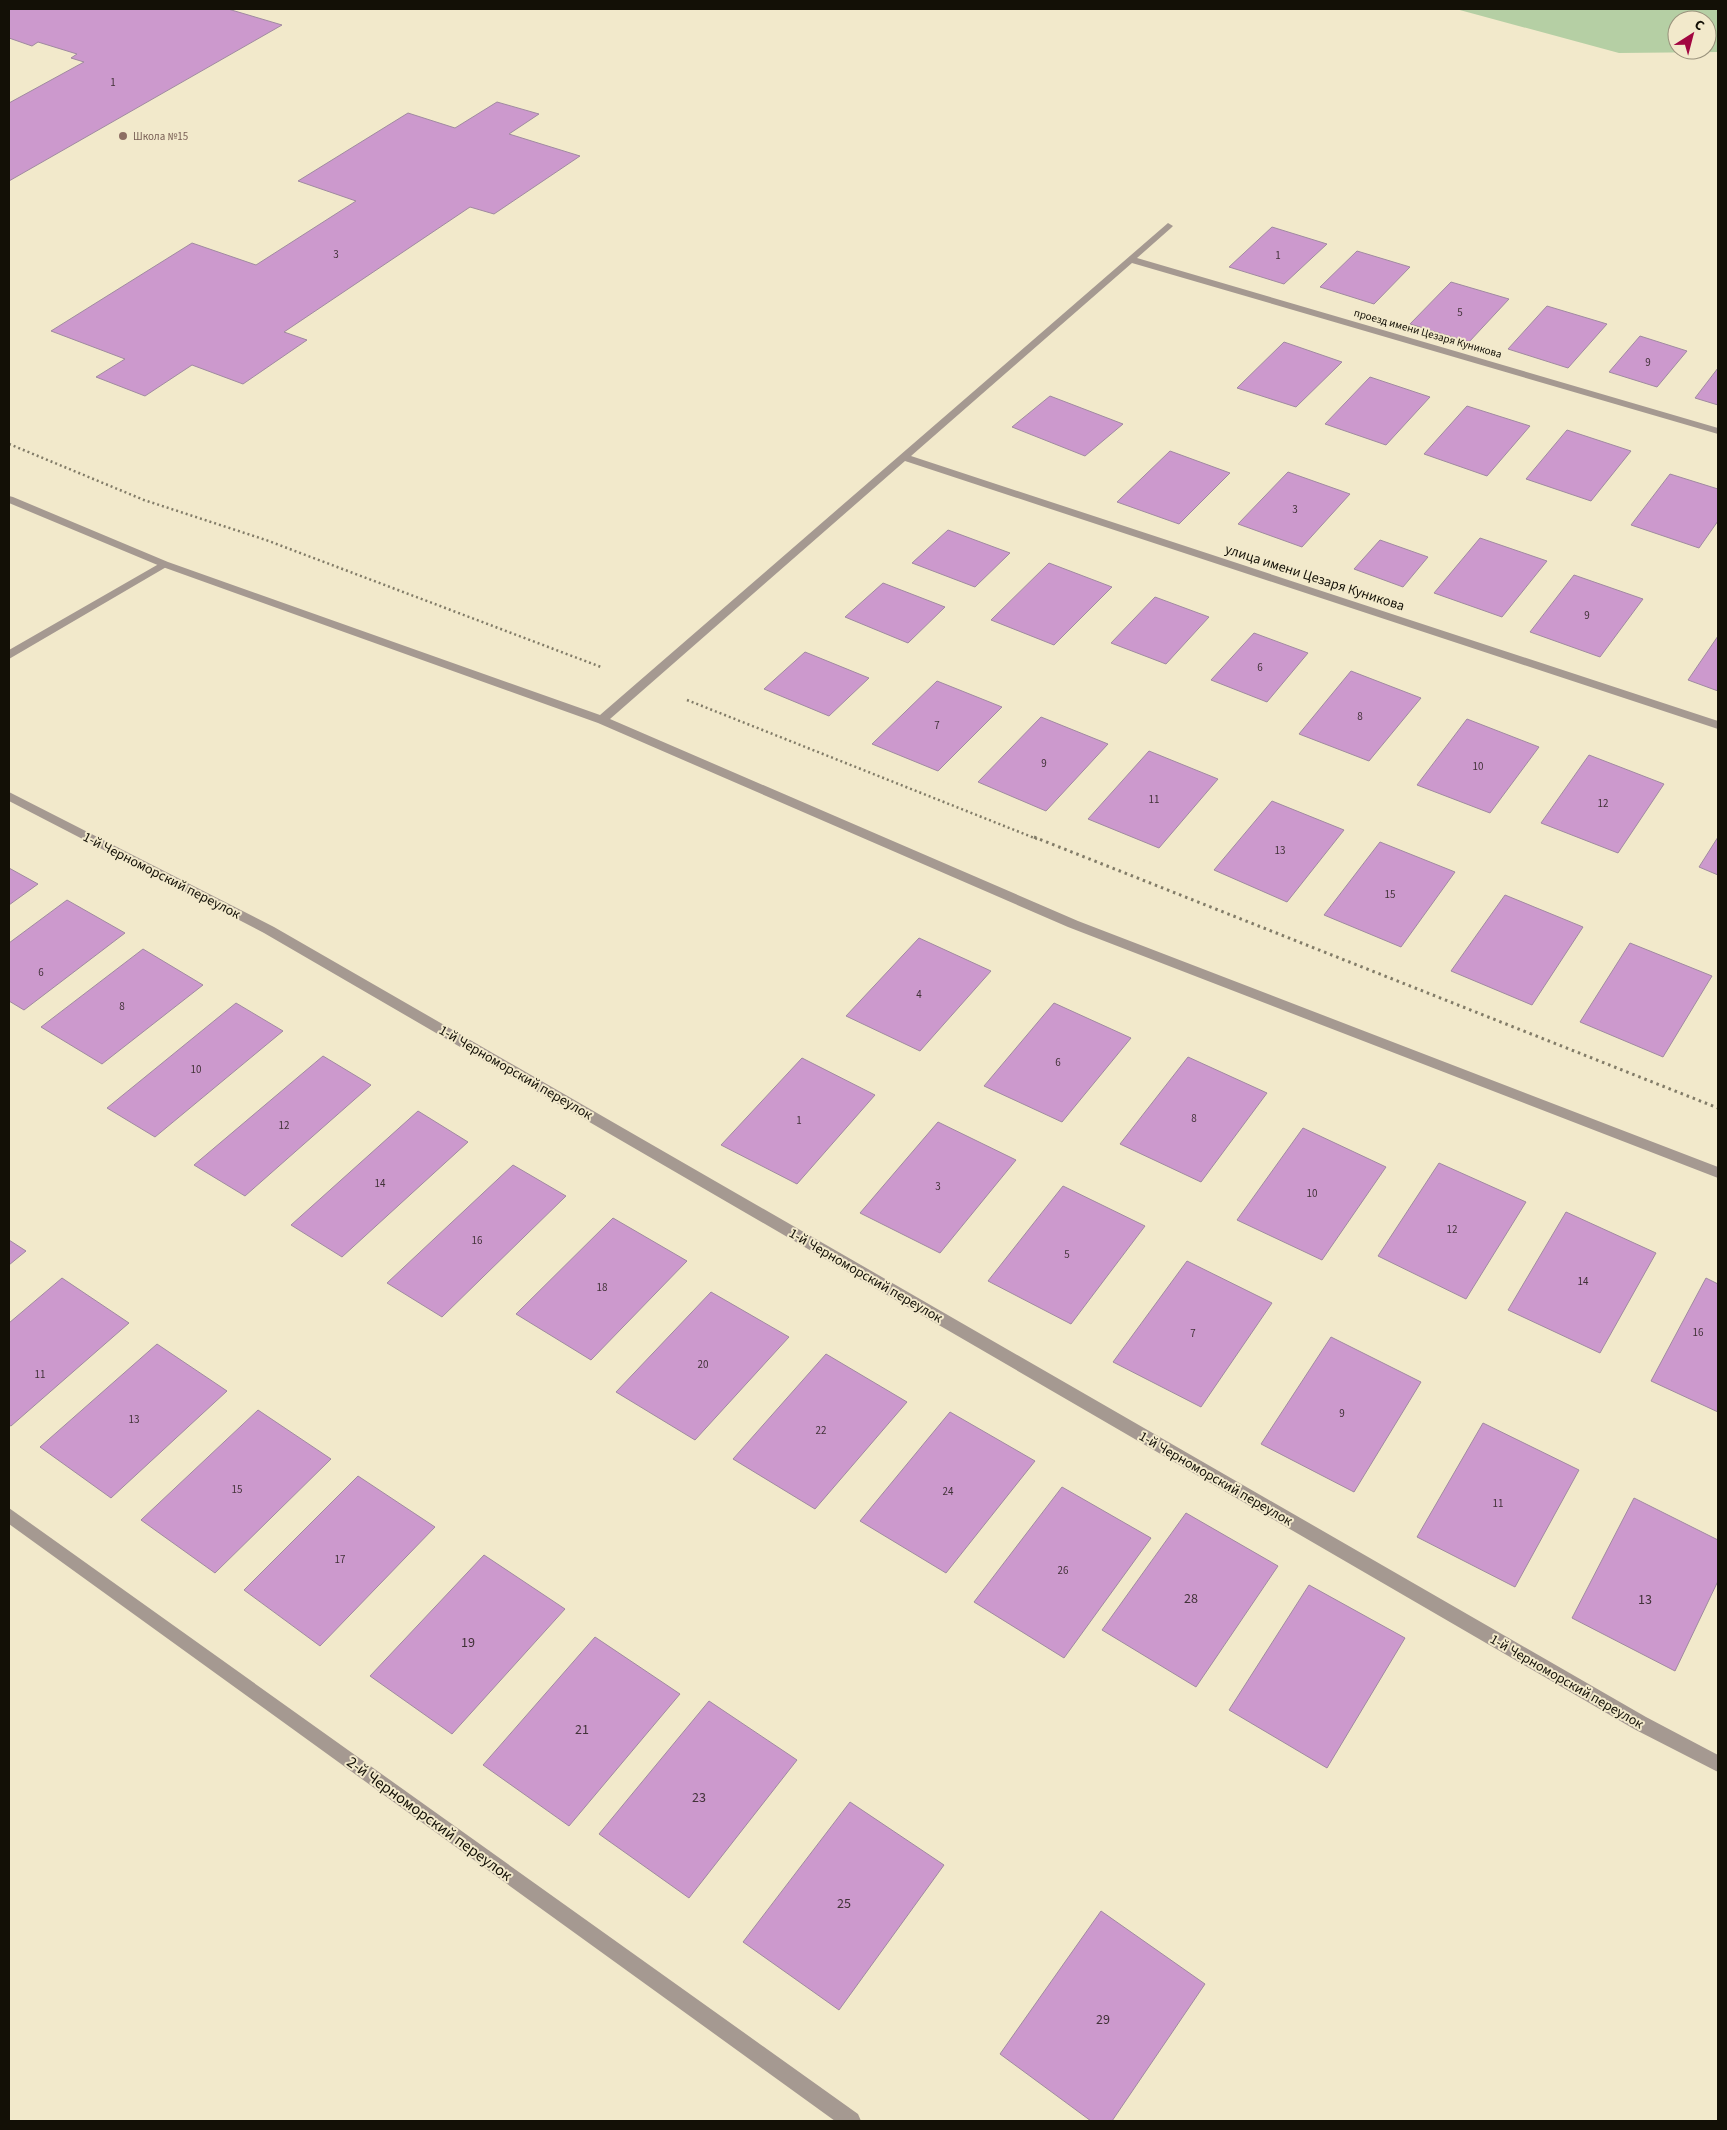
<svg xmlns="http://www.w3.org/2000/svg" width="1727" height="2130" font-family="'Source Sans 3',sans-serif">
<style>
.green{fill:#b5cfa4;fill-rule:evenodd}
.building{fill:#cc99cd;stroke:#a08aa0}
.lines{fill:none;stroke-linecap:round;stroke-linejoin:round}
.path-far1{stroke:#827c68;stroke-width:2.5;stroke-dasharray:2 3;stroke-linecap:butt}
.path{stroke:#827c68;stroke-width:3;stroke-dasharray:2.5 4;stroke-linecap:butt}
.service{fill:#a59991;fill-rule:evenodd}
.minor{fill:#a59991;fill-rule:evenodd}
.education-dot{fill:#8d6e63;stroke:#f2e9cb;stroke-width:2}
.labels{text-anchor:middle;stroke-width:4;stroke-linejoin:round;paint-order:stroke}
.number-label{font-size:11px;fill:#413238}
.far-education-label{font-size:11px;fill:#785e54;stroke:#f2e9cb;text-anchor:start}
.far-street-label{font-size:11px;fill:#131006;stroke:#f2e9cb}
.street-label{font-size:14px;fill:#131006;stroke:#f2e9cb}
.near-number-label{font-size:14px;fill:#413238}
.near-street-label{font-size:16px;fill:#131006;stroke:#f2e9cb}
</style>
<rect width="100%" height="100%" fill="#f2e9cb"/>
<path class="green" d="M 1456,9 L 1718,9 L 1718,52 L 1619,53 ZM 1677,20 L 1707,20 L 1707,50 L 1677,50 Z"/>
<path class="building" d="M 9,9 L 228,9 L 282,25 L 9,181 L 9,103 L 84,62 L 71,58 L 77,54 L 38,42 L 32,46 L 9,38 Z
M 497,102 L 539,114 L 509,134 L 580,156 L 494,214 L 470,207 L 284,332 L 307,340 L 243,384 L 192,365 L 145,396 L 96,377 L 125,359 L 51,331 L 192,243 L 256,265 L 356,201 L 298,181 L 408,113 L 455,128 Z
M 1272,227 L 1327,244 L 1284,284 L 1229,267 Z
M 1357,251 L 1410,267 L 1374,304 L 1320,287 Z
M 1451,282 L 1509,299 L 1469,342 L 1410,324 Z
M 1547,306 L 1607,324 L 1568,368 L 1508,349 Z
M 1640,336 L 1687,351 L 1657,387 L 1609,372 Z
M 1284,342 L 1342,362 L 1296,407 L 1237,388 Z
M 1718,368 L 1718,405 L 1695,398 Z
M 1370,377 L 1430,397 L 1386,445 L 1325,424 Z
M 1050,396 L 1123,424 L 1085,456 L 1012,427 Z
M 1467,406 L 1530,426 L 1487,476 L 1424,454 Z
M 1567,430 L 1631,451 L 1591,501 L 1526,479 Z
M 1170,451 L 1230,473 L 1179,524 L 1117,502 Z
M 1288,472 L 1350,494 L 1302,547 L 1238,524 Z
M 1670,474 L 1718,489 L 1718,521 L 1699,548 L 1631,525 Z
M 948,530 L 1010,553 L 975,587 L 912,563 Z
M 1480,538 L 1547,561 L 1502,617 L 1434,593 Z
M 1380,540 L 1428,557 L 1403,587 L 1354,569 Z
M 1049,563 L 1112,587 L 1054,645 L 991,620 Z
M 1574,575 L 1643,599 L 1600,657 L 1530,632 Z
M 883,583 L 945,607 L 908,643 L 845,617 Z
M 1155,597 L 1209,617 L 1166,664 L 1111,643 Z
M 1254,633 L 1308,653 L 1267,702 L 1211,680 Z
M 1718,636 L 1718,691 L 1688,680 Z
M 805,652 L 869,678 L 829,716 L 764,689 Z
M 1351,671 L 1421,698 L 1369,761 L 1299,734 Z
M 937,681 L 1002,707 L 938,771 L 872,744 Z
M 1041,717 L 1108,744 L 1046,811 L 978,782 Z
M 1467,719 L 1539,747 L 1490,813 L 1417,785 Z
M 1149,751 L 1218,779 L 1159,848 L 1088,819 Z
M 1589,755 L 1664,784 L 1618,853 L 1541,823 Z
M 1272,801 L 1344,830 L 1287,902 L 1214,870 Z
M 1718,837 L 1718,875 L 1699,867 Z
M 1380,842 L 1455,872 L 1401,947 L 1324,915 Z
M 9,868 L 38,884 L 9,905 Z
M 1505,895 L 1583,927 L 1532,1005 L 1451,971 Z
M 67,900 L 125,933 L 24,1010 L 9,1001 L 9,943 Z
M 919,938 L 991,971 L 920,1051 L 846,1016 Z
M 1630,943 L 1712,976 L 1663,1057 L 1580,1022 Z
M 143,949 L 203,985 L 102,1064 L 41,1027 Z
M 236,1003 L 283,1031 L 155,1137 L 107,1108 Z
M 1054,1003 L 1131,1038 L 1062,1122 L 984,1086 Z
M 323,1056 L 371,1085 L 245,1196 L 194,1165 Z
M 1188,1057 L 1267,1093 L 1201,1182 L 1120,1144 Z
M 802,1058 L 875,1095 L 797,1184 L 721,1145 Z
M 418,1111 L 468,1142 L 342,1257 L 291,1225 Z
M 938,1122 L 1016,1160 L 940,1253 L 860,1213 Z
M 1303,1128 L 1386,1167 L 1322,1260 L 1237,1220 Z
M 1439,1163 L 1526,1202 L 1466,1299 L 1378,1256 Z
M 513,1165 L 566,1196 L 442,1317 L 387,1283 Z
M 1063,1186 L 1145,1226 L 1071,1324 L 988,1281 Z
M 1566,1212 L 1656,1253 L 1600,1353 L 1508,1310 Z
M 613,1218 L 687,1261 L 591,1360 L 516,1314 Z
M 9,1240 L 26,1251 L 9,1265 Z
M 1187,1261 L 1272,1303 L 1201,1407 L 1113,1362 Z
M 62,1278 L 129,1323 L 11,1426 L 9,1425 L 9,1323 Z
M 1706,1278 L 1718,1284 L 1718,1412 L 1651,1381 Z
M 711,1292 L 789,1337 L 695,1440 L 616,1392 Z
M 1331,1337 L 1421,1382 L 1354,1492 L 1261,1444 Z
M 157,1344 L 227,1391 L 111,1498 L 40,1447 Z
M 826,1354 L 907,1402 L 815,1509 L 733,1459 Z
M 258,1410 L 331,1459 L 215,1573 L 141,1520 Z
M 950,1412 L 1035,1461 L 946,1573 L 860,1521 Z
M 1483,1423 L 1579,1470 L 1515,1587 L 1417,1537 Z
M 358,1476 L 435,1527 L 320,1646 L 244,1590 Z
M 1062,1487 L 1151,1538 L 1064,1658 L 974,1602 Z
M 1634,1498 L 1718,1540 L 1718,1581 L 1675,1671 L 1572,1618 Z
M 1186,1513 L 1278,1566 L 1196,1687 L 1102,1630 Z
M 484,1555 L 565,1609 L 452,1734 L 370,1676 Z
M 1309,1585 L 1405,1638 L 1327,1768 L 1229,1710 Z
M 595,1637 L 680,1694 L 569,1826 L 483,1765 Z
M 709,1701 L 797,1760 L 689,1898 L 599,1834 Z
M 850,1802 L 944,1865 L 839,2010 L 743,1942 Z
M 1101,1911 L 1205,1984 L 1112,2121 L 1091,2121 L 1000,2054 Z"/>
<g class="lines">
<path class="path-far1" d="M 9,444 L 144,500 L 266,540 L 601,667
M 687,700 L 1037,839"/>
<path class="path" d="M 1034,837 L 1718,1108"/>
<path class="service" d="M 164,561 L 170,564 L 168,566 L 9,659 L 9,650 Z
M 9,792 L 274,927 L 1646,1717 L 1718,1755 L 1718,1772 L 1634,1729 L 264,933 L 9,801 Z
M 9,1508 L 858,2114 L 861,2121 L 835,2121 L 9,1524 Z"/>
<path class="minor" d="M 1168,223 L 1173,226 L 1171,228 L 1137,258 L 1718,428 L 1718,434 L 1132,263 L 911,456 L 1718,721 L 1718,729 L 905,461 L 610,719 L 1078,921 L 1718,1167 L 1718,1178 L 1068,927 L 598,723 L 160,566 L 9,503 L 9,496 L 13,497 L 168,562 L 600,715 Z"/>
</g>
<circle class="education-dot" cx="123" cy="136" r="5"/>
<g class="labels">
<g class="number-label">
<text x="113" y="86">1</text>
<text x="336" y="258">3</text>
<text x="1278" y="259">1</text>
<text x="1460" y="316">5</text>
<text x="1648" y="366">9</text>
<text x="1295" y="513">3</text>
<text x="1587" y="619">9</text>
<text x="1260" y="671">6</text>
<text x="1360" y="720">8</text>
<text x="937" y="729">7</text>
<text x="1044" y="767">9</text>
<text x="1478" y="770">10</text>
<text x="1154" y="803">11</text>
<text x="1603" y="807">12</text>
<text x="1280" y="854">13</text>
<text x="1390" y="898">15</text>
<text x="41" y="976">6</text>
<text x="919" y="998">4</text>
<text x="122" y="1010">8</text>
<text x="1058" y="1066">6</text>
<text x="196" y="1073">10</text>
<text x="1194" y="1122">8</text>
<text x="799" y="1124">1</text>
<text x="284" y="1129">12</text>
<text x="380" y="1187">14</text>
<text x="938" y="1190">3</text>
<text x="1312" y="1197">10</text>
<text x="1452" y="1233">12</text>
<text x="477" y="1244">16</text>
<text x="1067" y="1258">5</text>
<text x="1583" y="1285">14</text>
<text x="602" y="1291">18</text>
<text x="1698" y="1336">16</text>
<text x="1193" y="1337">7</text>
<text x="703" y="1368">20</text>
<text x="40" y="1378">11</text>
<text x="1342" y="1417">9</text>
<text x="134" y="1423">13</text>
<text x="821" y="1434">22</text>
<text x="237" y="1493">15</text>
<text x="948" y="1495">24</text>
<text x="1498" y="1507">11</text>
<text x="340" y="1563">17</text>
<text x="1063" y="1574">26</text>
</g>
<g class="far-education-label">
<text x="133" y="140">Школа №15</text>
</g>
<g class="far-street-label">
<text transform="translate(1428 333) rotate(16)" y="4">проезд имени Цезаря Куникова</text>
</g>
<g class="street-label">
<text transform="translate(1315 577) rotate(18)" y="5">улица имени Цезаря Куникова</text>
<text transform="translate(162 875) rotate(27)" y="5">1-й Черноморский переулок</text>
<text transform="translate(516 1072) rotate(30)" y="5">1-й Черноморский переулок</text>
<text transform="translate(866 1275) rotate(30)" y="5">1-й Черноморский переулок</text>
<text transform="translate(1216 1478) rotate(30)" y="5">1-й Черноморский переулок</text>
<text transform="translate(1567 1681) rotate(30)" y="5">1-й Черноморский переулок</text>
</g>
<g class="near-number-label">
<text x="1191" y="1603">28</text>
<text x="1645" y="1604">13</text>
<text x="468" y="1647">19</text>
<text x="582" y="1734">21</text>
<text x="699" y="1802">23</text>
<text x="844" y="1908">25</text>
<text x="1103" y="2024">29</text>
</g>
<g class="near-street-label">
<text transform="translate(430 1818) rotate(36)" y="6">2-й Черноморский переулок</text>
</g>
</g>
<rect width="1727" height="2130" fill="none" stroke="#131006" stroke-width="20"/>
<g transform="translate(1692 35) rotate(36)"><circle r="24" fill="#f2e9cb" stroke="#99927c"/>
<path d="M0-4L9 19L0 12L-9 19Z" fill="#a20640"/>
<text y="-8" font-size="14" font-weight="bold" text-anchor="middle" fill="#131006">С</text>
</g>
</svg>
